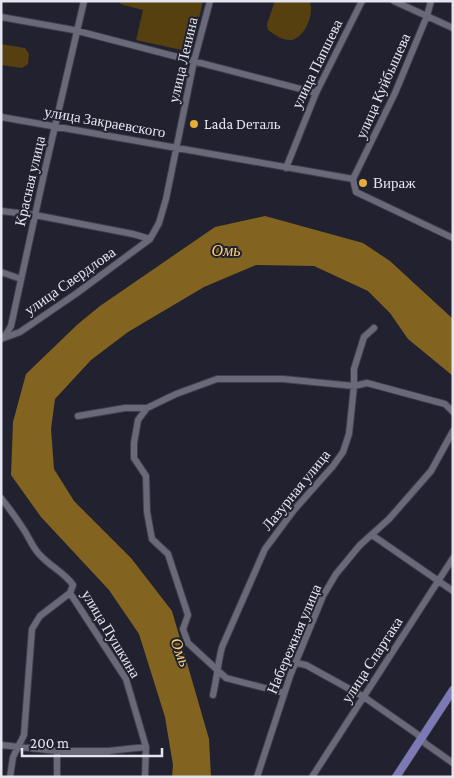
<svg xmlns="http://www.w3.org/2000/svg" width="454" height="778" font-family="'Crimson Pro',serif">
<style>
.green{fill:#564010}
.water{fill:#826420}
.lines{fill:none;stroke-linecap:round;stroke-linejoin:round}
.minor-casing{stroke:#3f3f4b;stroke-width:8}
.major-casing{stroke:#3f3f4b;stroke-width:9}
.minor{stroke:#69697a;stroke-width:6}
.major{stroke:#7d79b5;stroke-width:8}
.poi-dot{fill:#e3ae35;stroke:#21212f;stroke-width:2}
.labels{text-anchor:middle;stroke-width:4;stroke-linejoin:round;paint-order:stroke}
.street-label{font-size:15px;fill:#e5e5ef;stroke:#21212f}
.poi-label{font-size:15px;fill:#e5e5ef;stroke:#21212f;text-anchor:start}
.water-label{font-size:16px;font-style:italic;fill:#fed074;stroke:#21212f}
</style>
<rect width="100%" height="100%" fill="#21212f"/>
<path class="green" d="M 121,1 L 203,1 L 191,52 L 136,40 L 143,10 L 120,4 Z
M 275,1 L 309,1 C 316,12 304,40 290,40 C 282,40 275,35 268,30 L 267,24 Z
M 1,44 L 25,48 L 29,54 L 28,64 L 22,68 L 1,65 Z"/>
<path class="water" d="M 265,216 L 363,243 L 390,261 L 453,319 L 453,376 L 408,339 L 390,313 L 368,291 L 314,266 L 256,265 L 204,287 L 128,332 L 91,360 L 55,399 L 51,429 L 54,469 L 74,501 L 131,558 L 172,611 L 209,739 L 211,777 L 172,777 L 173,765 L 165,717 L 139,634 L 109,590 L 41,517 L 11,475 L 13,422 L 26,374 L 78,324 L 100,306 L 215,227 Z"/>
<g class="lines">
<defs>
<path id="minor" d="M 394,1 L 453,28
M 1,17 L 74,30 L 316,93
M 1,117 L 353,179
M 286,168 L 316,93 L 362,1
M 353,179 L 395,93 L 427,16 L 431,1
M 353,179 L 356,192 L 453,238
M 1,211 L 35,215 L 133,234 L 150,239
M 1,272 L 21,279
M 5,336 L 11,326 L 44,174 L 84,1
M 1,339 L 20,332 L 77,293 L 150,239 L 159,223 L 166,199 L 194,61 L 210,1
M 78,416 L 125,408 L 147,408
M 1,498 C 9,508 17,519 24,530 C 30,539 33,549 41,556 C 51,567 64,572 73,585 L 70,593 L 126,679 L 146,747 L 145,777
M 372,535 L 453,591
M 296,663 L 306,665 L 364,697 L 417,734 L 426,744 L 453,763
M 284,693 L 226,678 L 188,643 L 183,629 L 188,615 L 168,554 L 152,539 L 147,512 L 146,476 L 134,458 L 134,443 L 138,420 L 147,408 L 176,394 L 217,379 L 283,379 L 354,386 L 367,383 L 445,404 L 453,412
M 213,695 C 217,678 218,662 222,647 L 265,549 L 294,510 L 333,466 L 343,452 L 349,434 L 354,386 L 354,369 L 364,337 L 374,328
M 1,745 L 57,751 L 108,751 L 146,747
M 57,751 L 57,777
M 10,777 L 13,757 L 24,735 L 32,629 L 40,616 L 70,593
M 257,777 L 290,676 L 323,596 L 336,574 L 360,545 L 389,519 L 431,471 L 453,431
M 312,777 L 453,558"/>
<path id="major" d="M 396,777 L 453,690"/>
</defs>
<use href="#minor" class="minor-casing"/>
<use href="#major" class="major-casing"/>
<use href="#minor" class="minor"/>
<use href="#major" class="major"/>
</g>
<g class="poi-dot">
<circle cx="194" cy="124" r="5"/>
<circle cx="363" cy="183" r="5"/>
</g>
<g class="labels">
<g class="street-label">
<text transform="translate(183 60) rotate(-77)" y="5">улица Ленина</text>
<text transform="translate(317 64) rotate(-64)" y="5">улица Папшева</text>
<text transform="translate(383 86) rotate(-66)" y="5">улица Куйбышева</text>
<text transform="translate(105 122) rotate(10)" y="5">улица Закраевского</text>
<text transform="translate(30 181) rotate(-77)" y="5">Красная улица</text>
<text transform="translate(70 281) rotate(-35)" y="5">улица Свердлова</text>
<text transform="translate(296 490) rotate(-51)" y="5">Лазурная улица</text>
<text transform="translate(111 634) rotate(59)" y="5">улица Пушкина</text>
<text transform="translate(294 639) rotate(-67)" y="5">Набережная улица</text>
<text transform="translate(372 660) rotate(-57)" y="5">улица Спартака</text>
</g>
<g class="poi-label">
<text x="204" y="129">Lada Dеталь</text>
<text x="373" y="188">Вираж</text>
</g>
<g class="water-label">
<text x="226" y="256">Омь</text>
<text transform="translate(181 652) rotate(69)" y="6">Омь</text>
</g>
</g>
<rect width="454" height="778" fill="none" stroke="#e5e5ef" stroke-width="5"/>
<path d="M22 748v8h140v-8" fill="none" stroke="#e5e5ef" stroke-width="2.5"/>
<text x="30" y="748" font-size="15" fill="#e5e5ef" stroke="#21212f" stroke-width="4" paint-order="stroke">200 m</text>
</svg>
